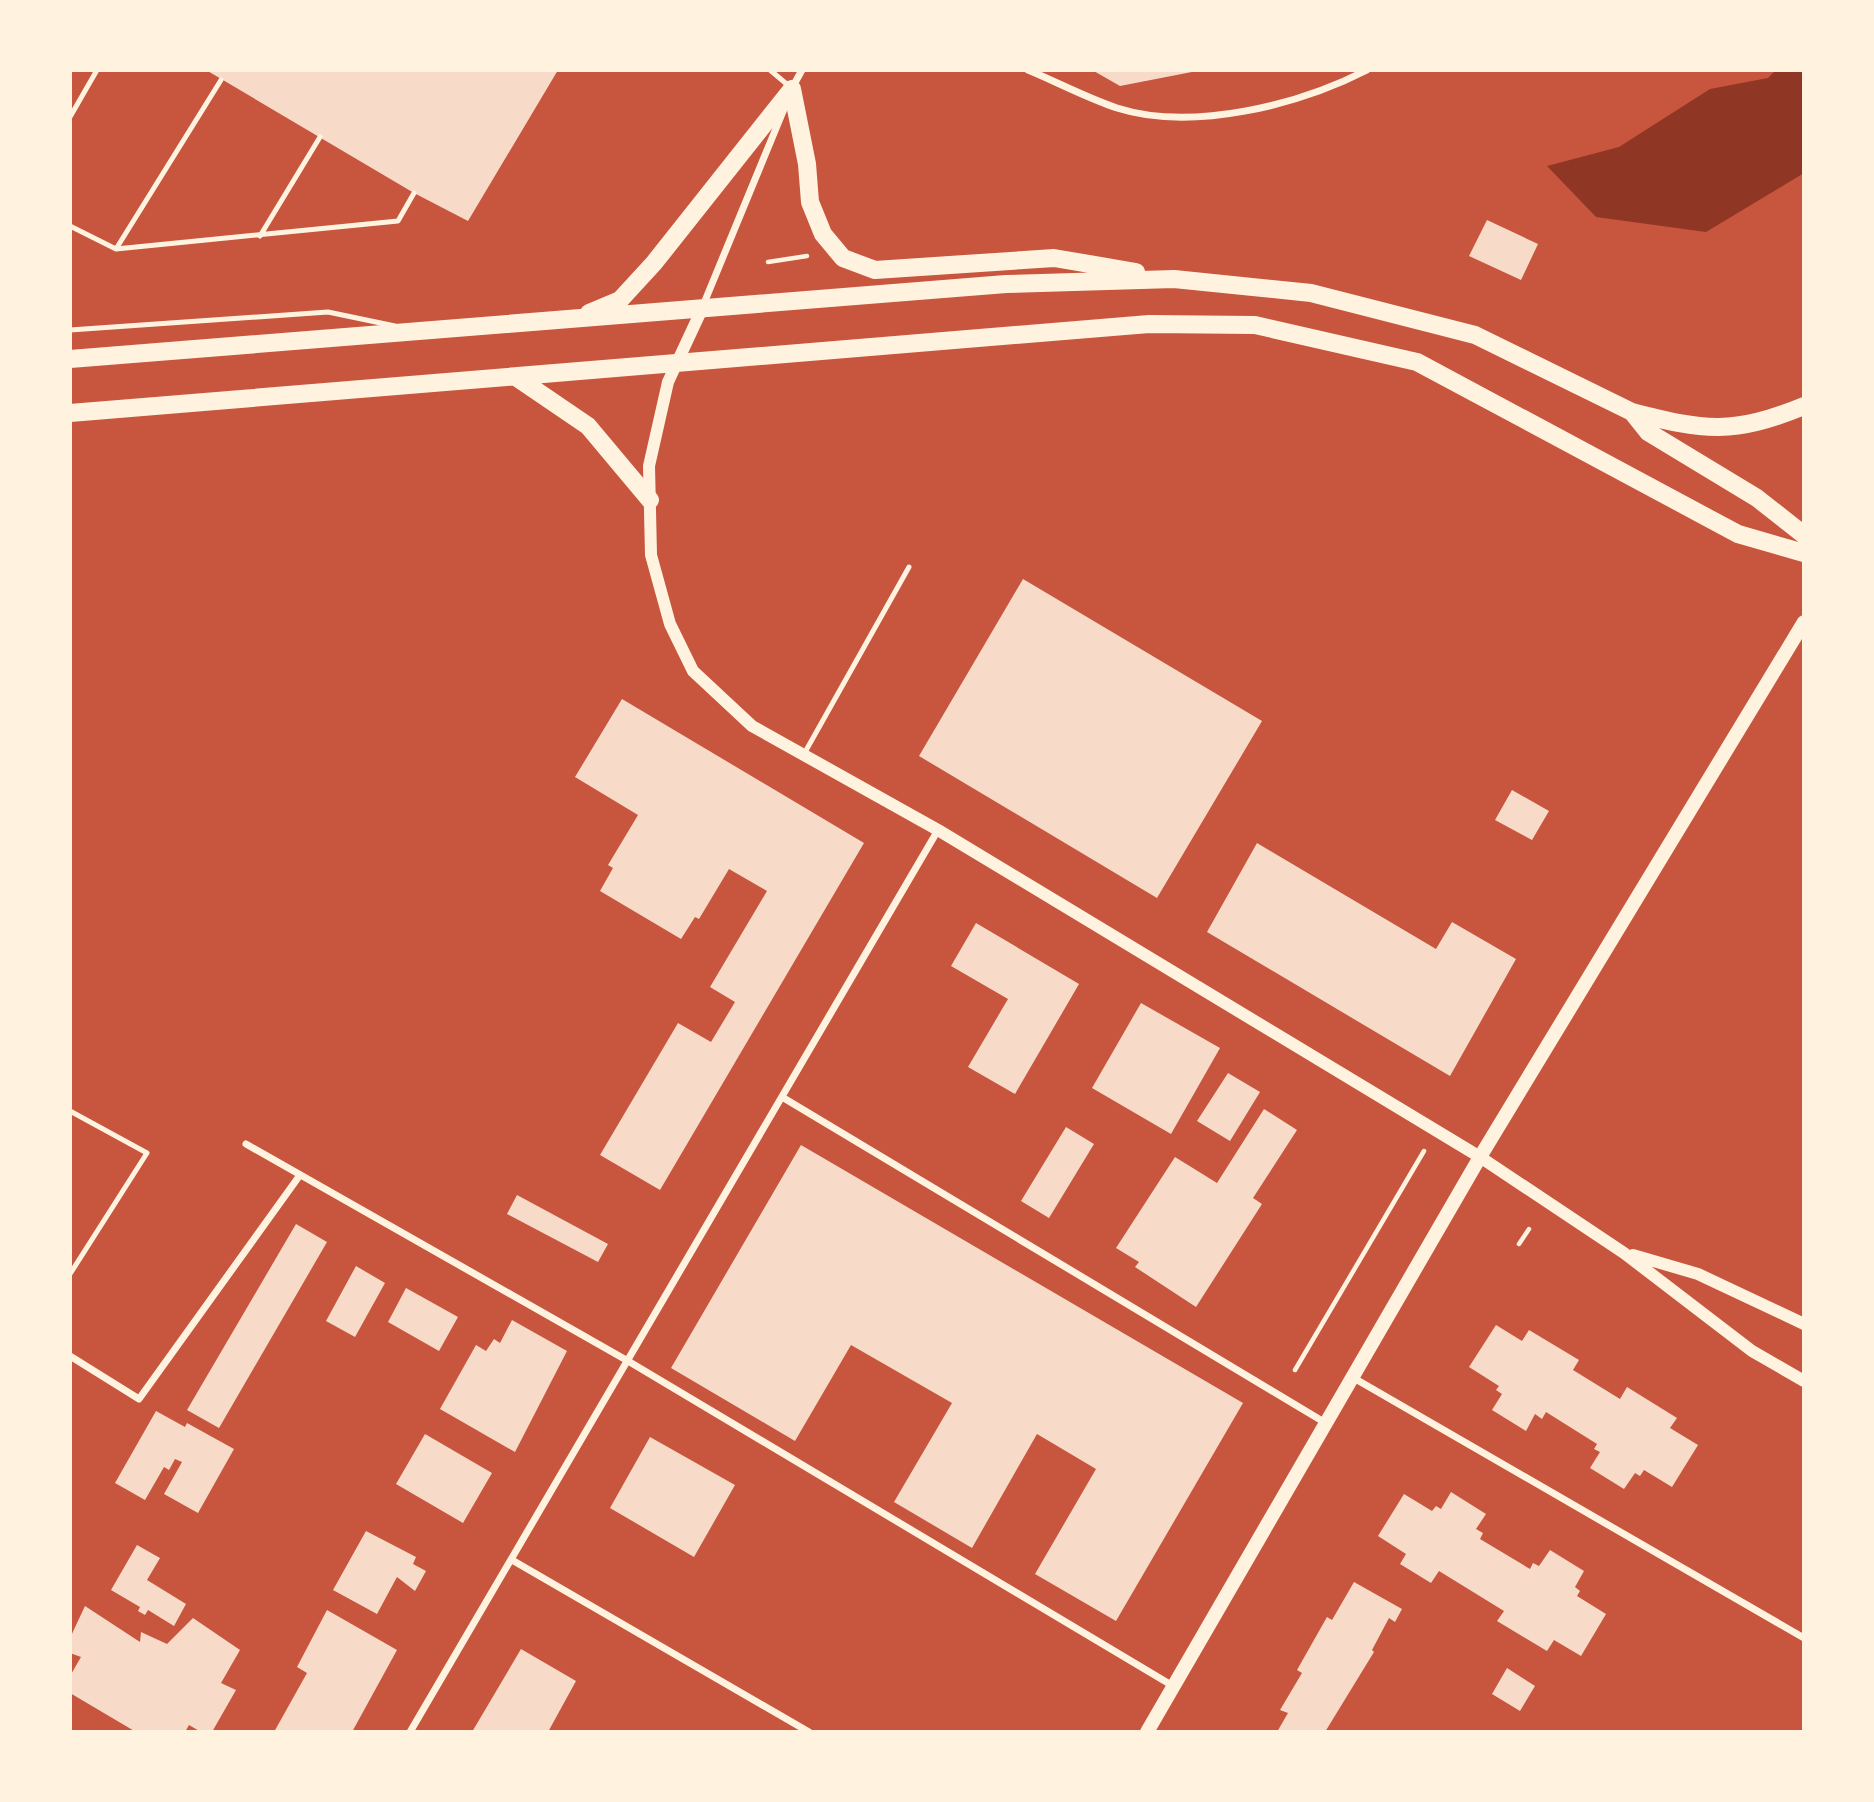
<svg xmlns="http://www.w3.org/2000/svg" width="1874" height="1802" font-family="'DM Sans',sans-serif">
<style>
.water{fill:#8f3625}
.building{fill:#f7dbc8}
.lines{fill:none;stroke-linecap:round;stroke-linejoin:round}
.path{stroke:#fff3e0;stroke-width:4.5}
.service{stroke:#fff3e0;stroke-width:5}
.minor{stroke:#fff3e0;stroke-width:7}
.tertiary{stroke:#fff3e0;stroke-width:12}
.secondary{stroke:#fff3e0;stroke-width:14}
.primary{stroke:#fff3e0;stroke-width:18}
</style>
<rect width="100%" height="100%" fill="#c8553d"/>
<path class="water" d="M 1776,70 L 1804,70 L 1804,173 L 1706,232 L 1596,217 L 1547,166 L 1619,147 L 1710,89 L 1768,78 Z"/>
<path class="building" d="M 206,70 L 558,70 L 468,221 L 414,193 Z
M 1092,70 L 1197,70 L 1197,71 L 1120,86 Z
M 1487,220 L 1538,244 L 1521,280 L 1469,256 Z
M 1023,579 L 1262,721 L 1157,898 L 919,756 Z
M 622,699 L 864,843 L 660,1190 L 600,1155 L 678,1023 L 711,1042 L 735,1002 L 710,987 L 767,891 L 729,869 L 699,919 L 695,917 L 681,939 L 600,891 L 613,868 L 608,865 L 638,815 L 575,777 Z
M 1512,790 L 1549,811 L 1532,840 L 1495,820 Z
M 1257,843 L 1436,949 L 1452,922 L 1516,959 L 1450,1076 L 1207,932 Z
M 976,923 L 1079,984 L 1015,1094 L 968,1067 L 1008,999 L 951,966 Z
M 1141,1003 L 1220,1048 L 1171,1134 L 1092,1088 Z
M 1228,1073 L 1260,1092 L 1230,1141 L 1197,1121 Z
M 1264,1109 L 1297,1130 L 1253,1198 L 1262,1204 L 1196,1307 L 1135,1267 L 1139,1262 L 1116,1248 L 1175,1157 L 1217,1183 Z
M 1066,1127 L 1094,1144 L 1049,1218 L 1021,1201 Z
M 801,1145 L 1243,1403 L 1116,1621 L 1035,1574 L 1096,1469 L 1037,1434 L 972,1548 L 894,1502 L 952,1403 L 851,1345 L 795,1441 L 671,1368 Z
M 517,1195 L 608,1244 L 598,1262 L 507,1214 Z
M 296,1224 L 327,1242 L 219,1428 L 187,1410 Z
M 356,1266 L 385,1283 L 355,1337 L 326,1321 Z
M 406,1288 L 458,1317 L 439,1351 L 388,1322 Z
M 512,1320 L 567,1351 L 515,1452 L 440,1409 L 476,1345 L 486,1351 L 494,1339 L 500,1343 Z
M 1496,1325 L 1522,1341 L 1529,1330 L 1579,1360 L 1573,1370 L 1620,1399 L 1627,1387 L 1677,1418 L 1670,1428 L 1698,1445 L 1672,1487 L 1644,1470 L 1640,1476 L 1635,1473 L 1624,1489 L 1590,1468 L 1600,1452 L 1594,1449 L 1597,1444 L 1546,1412 L 1542,1419 L 1535,1414 L 1526,1431 L 1492,1410 L 1502,1394 L 1496,1390 L 1499,1386 L 1469,1367 Z
M 156,1411 L 185,1427 L 187,1423 L 234,1449 L 198,1513 L 164,1494 L 182,1462 L 175,1459 L 169,1470 L 164,1467 L 145,1500 L 115,1483 Z
M 425,1434 L 492,1473 L 463,1523 L 396,1484 Z
M 650,1437 L 735,1485 L 694,1557 L 610,1508 Z
M 1451,1492 L 1486,1514 L 1476,1529 L 1483,1533 L 1480,1539 L 1530,1569 L 1533,1563 L 1539,1566 L 1550,1550 L 1584,1571 L 1575,1587 L 1580,1591 L 1577,1596 L 1606,1614 L 1581,1656 L 1554,1640 L 1547,1651 L 1497,1621 L 1504,1611 L 1439,1571 L 1431,1583 L 1400,1564 L 1406,1554 L 1378,1536 L 1404,1494 L 1432,1511 L 1436,1506 L 1441,1509 Z
M 366,1531 L 416,1557 L 413,1564 L 426,1571 L 415,1591 L 397,1577 L 377,1614 L 333,1590 Z
M 137,1545 L 160,1558 L 147,1580 L 186,1604 L 174,1626 L 148,1610 L 145,1615 L 138,1611 L 140,1607 L 111,1590 Z
M 1354,1582 L 1402,1609 L 1395,1622 L 1389,1618 L 1372,1650 L 1374,1652 L 1325,1732 L 1277,1732 L 1288,1713 L 1280,1710 L 1302,1673 L 1297,1670 L 1327,1617 L 1332,1620 Z
M 85,1606 L 140,1642 L 141,1632 L 167,1644 L 193,1618 L 240,1650 L 221,1683 L 236,1690 L 212,1732 L 201,1732 L 189,1725 L 185,1732 L 136,1732 L 70,1693 L 70,1676 L 81,1657 L 70,1653 L 70,1638 Z
M 327,1610 L 397,1650 L 352,1732 L 274,1732 L 307,1673 L 297,1667 Z
M 521,1649 L 576,1681 L 548,1732 L 472,1732 Z
M 1507,1668 L 1535,1686 L 1520,1711 L 1492,1694 Z"/>
<g class="lines">
<path class="path" d="M 768,262 L 807,256
M 1519,1244 L 1529,1229
M 1295,1370 L 1424,1151"/>
<path class="service" d="M 770,70 L 789,86
M 221,80 L 116,249 L 398,221 L 414,193
M 70,117 L 97,70
M 70,226 L 116,249
M 260,236 L 320,137
M 70,330 L 328,312 L 395,326
M 804,754 L 909,567
M 70,1111 L 147,1153 L 70,1274"/>
<path class="minor" d="M 1028,70 C 1057,82 1087,98 1117,108 C 1192,132 1299,105 1367,70
M 792,88 L 802,70
M 702,308 L 784,109
M 782,1097 L 1324,1422
M 246,1144 L 628,1361 L 1173,1686
M 70,1356 L 139,1399 L 300,1175
M 1352,1377 L 1804,1638
M 512,1560 L 809,1732
M 410,1732 L 938,830"/>
<path class="tertiary" d="M 702,309 L 668,382 L 649,466 L 651,555 L 670,624 L 693,671 L 752,726 L 938,830 L 1480,1157 L 1624,1253 L 1752,1351 L 1804,1381
M 1633,1255 L 1698,1274 L 1804,1324"/>
<path class="secondary" d="M 1147,1732 L 1480,1157 L 1804,622"/>
<path class="primary" d="M 792,89 L 807,164 L 810,202 L 823,234 L 843,258 L 875,270 L 1054,258 L 1136,272
M 589,313 L 620,300 L 654,263 L 792,89
M 70,359 L 1006,284 L 1174,279 L 1311,293 L 1475,335 L 1632,412 L 1648,432 L 1757,498 L 1804,535
M 516,377 L 588,426 L 650,500
M 1632,412 C 1705,431 1733,435 1804,406
M 70,413 L 1149,324 L 1255,325 L 1417,362 L 1738,534 L 1804,553"/>
</g>
<rect width="1874" height="1802" fill="none" stroke="#fff3e0" stroke-width="144"/>
</svg>
